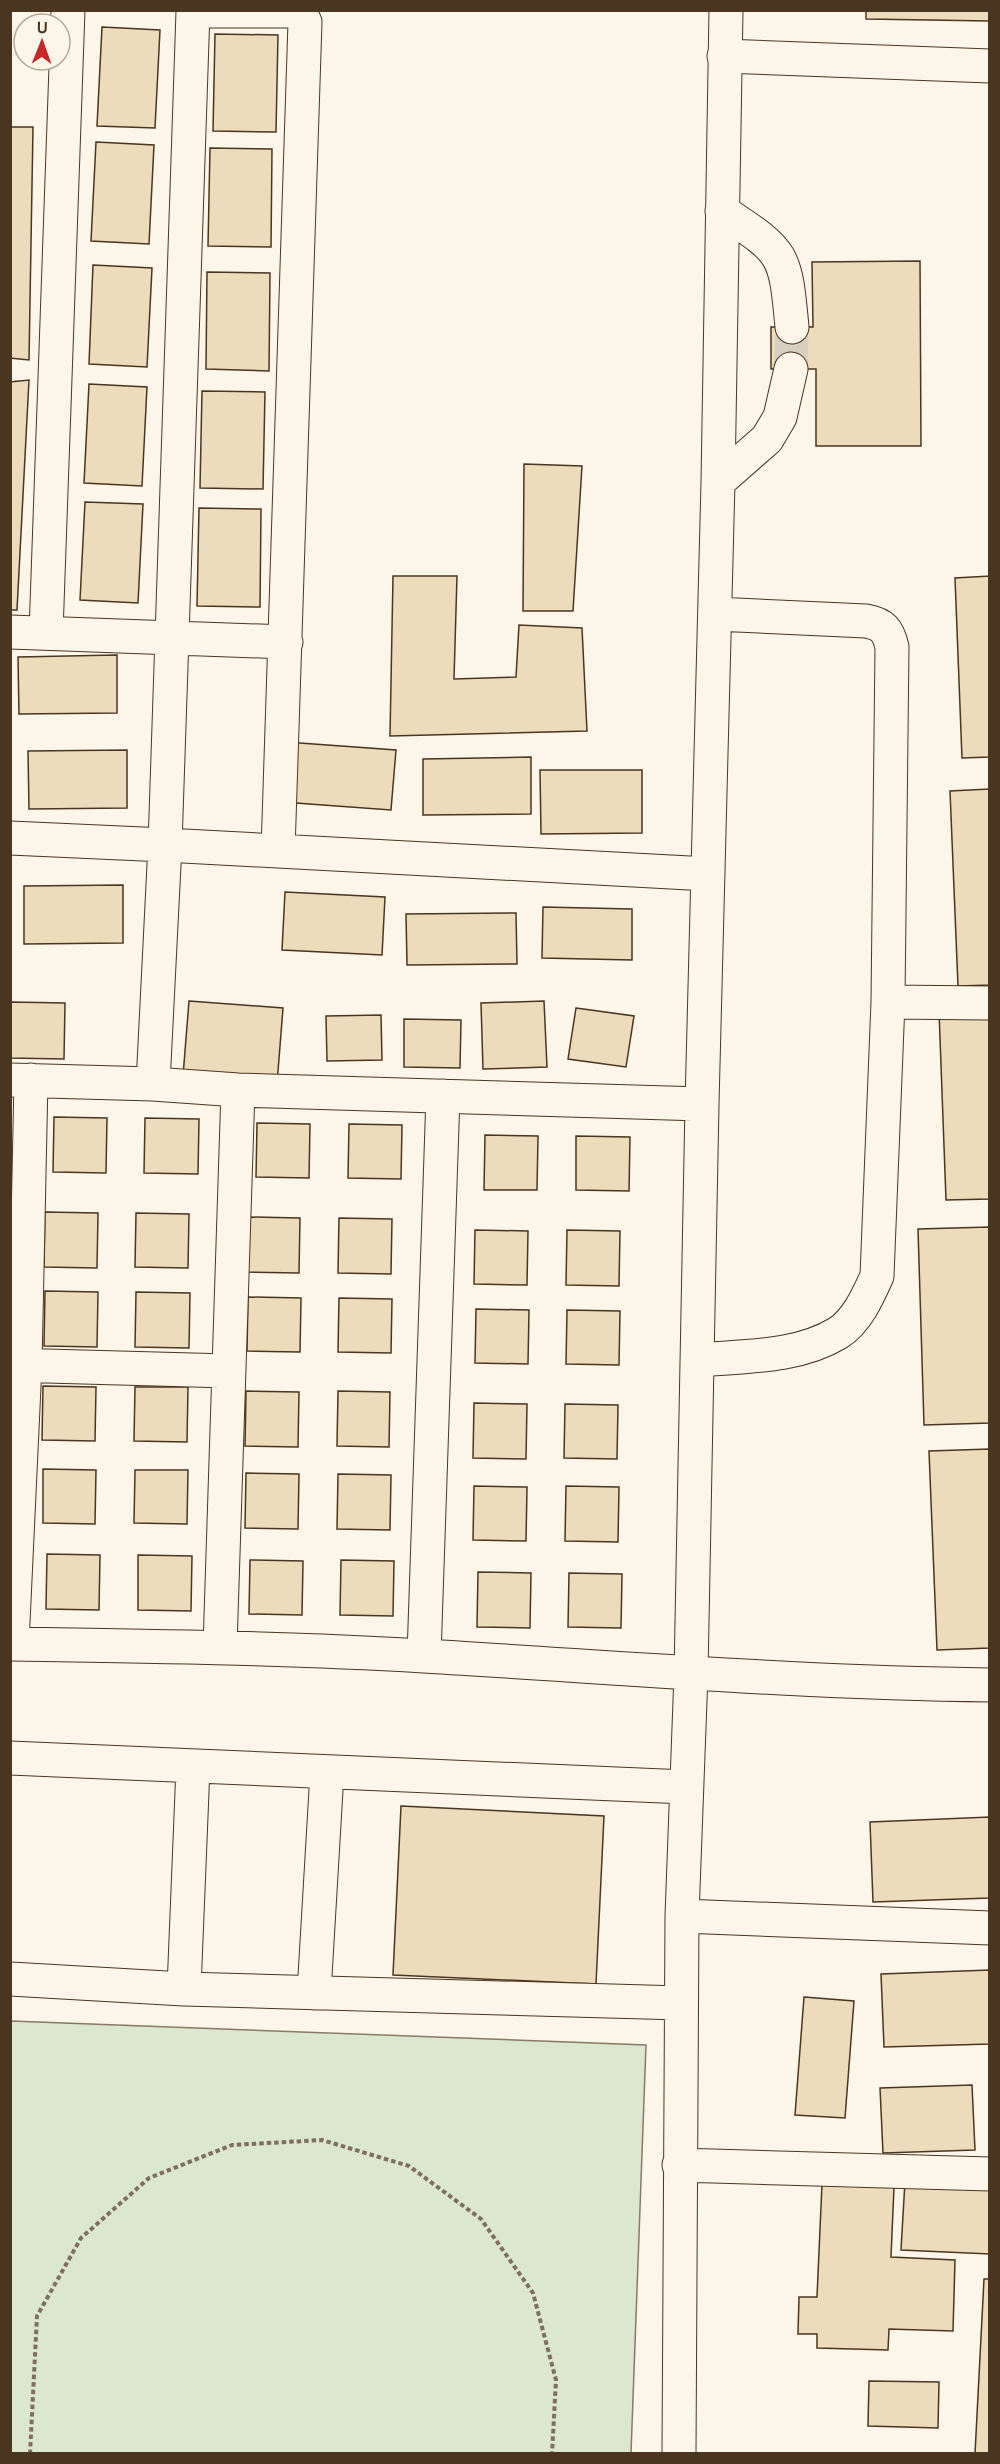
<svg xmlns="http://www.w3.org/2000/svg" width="1000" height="2464" font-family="Overpass,sans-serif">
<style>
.green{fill:#dce7d0;stroke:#887966;stroke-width:1.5}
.building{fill:#ecdcbc;stroke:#4a3520;stroke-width:1.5}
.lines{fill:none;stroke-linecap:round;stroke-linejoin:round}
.minor-tunnel{stroke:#d8cfc1;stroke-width:33;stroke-dasharray:33 16;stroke-linecap:butt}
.minor-casing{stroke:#4a3520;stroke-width:35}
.path{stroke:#7f6f5c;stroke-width:4;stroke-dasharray:4.5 3;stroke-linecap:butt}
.minor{stroke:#fbf6e9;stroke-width:33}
</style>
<rect width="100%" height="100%" fill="#fbf6e9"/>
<path class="green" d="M 11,2021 L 646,2045 L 631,2453 L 11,2453 Z"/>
<path class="building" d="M 866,10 L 990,10 L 990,21 L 866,19 Z
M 102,27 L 160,30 L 155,128 L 97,126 Z
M 215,34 L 278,35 L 276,132 L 213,131 Z
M 10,127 L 33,127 L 29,360 L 10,358 Z
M 96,142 L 154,145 L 149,244 L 91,241 Z
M 210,148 L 272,149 L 271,247 L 208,246 Z
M 920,261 L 921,446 L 816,446 L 816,369 L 771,369 L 771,327 L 813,327 L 812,262 Z
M 93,265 L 152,268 L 147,367 L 89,364 Z
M 207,272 L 270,273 L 269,371 L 206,369 Z
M 29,380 L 17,610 L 10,610 L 10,382 Z
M 89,384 L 147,387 L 142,486 L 84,483 Z
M 202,391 L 265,392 L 263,489 L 200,488 Z
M 524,464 L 582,466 L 573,611 L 523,611 Z
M 85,502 L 143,504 L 138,603 L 80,600 Z
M 199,508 L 261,509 L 260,607 L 197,606 Z
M 393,576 L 457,576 L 454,679 L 516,677 L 519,625 L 582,628 L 587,731 L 390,736 Z
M 990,576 L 990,757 L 962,758 L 955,578 Z
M 117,655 L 117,713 L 19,714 L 18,657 Z
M 286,742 L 396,750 L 391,810 L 282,802 Z
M 127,750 L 127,808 L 29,809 L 28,751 Z
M 531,757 L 531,814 L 423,815 L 423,759 Z
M 540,770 L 642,770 L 642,833 L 541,834 Z
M 990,789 L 990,985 L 958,986 L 950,791 Z
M 123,885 L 123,943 L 24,944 L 24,886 Z
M 285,892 L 385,897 L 382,955 L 282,950 Z
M 543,907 L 632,909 L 632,960 L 542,958 Z
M 516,913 L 517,964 L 407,965 L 406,914 Z
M 189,1001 L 283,1008 L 277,1084 L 183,1076 Z
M 544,1001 L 547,1067 L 483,1069 L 481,1003 Z
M 10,1002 L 65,1003 L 64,1059 L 10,1058 Z
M 576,1008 L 634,1016 L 626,1067 L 568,1059 Z
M 990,1009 L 990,1199 L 946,1200 L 939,1011 Z
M 381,1015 L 382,1060 L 327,1061 L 326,1016 Z
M 404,1019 L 461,1020 L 460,1068 L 404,1067 Z
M 54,1117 L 107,1118 L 106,1173 L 53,1172 Z
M 145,1118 L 199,1119 L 198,1174 L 144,1173 Z
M 257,1123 L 310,1124 L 309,1178 L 256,1177 Z
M 349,1124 L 402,1125 L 401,1179 L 348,1178 Z
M 485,1135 L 538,1136 L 537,1190 L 484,1190 Z
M 576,1136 L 630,1137 L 629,1191 L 576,1190 Z
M 45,1212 L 98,1213 L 97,1268 L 44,1267 Z
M 136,1213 L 189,1214 L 188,1268 L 135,1267 Z
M 248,1217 L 300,1218 L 299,1273 L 247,1272 Z
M 339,1218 L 392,1219 L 391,1274 L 338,1273 Z
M 990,1227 L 990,1423 L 924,1425 L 918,1229 Z
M 475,1230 L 528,1231 L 527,1285 L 474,1284 Z
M 567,1230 L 620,1231 L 619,1286 L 566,1285 Z
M 45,1291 L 98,1292 L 97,1347 L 44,1346 Z
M 136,1292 L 190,1293 L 189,1348 L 135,1347 Z
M 248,1297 L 301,1298 L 300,1352 L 247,1351 Z
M 339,1298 L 392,1299 L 391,1353 L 338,1352 Z
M 476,1309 L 529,1310 L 528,1364 L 475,1363 Z
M 567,1310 L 620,1311 L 619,1365 L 566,1364 Z
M 43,1386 L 96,1387 L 95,1441 L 42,1440 Z
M 135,1387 L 188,1387 L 187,1442 L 134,1441 Z
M 246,1391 L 299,1392 L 298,1447 L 245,1446 Z
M 338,1391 L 390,1392 L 389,1447 L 337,1446 Z
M 474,1403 L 527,1404 L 526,1459 L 473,1458 Z
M 565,1404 L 618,1405 L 617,1459 L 564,1458 Z
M 990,1449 L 990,1648 L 937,1650 L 929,1451 Z
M 43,1469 L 96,1470 L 95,1524 L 43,1523 Z
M 135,1470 L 188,1470 L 187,1524 L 134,1523 Z
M 246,1473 L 299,1474 L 298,1529 L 245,1528 Z
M 338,1474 L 391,1475 L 390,1530 L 337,1529 Z
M 474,1486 L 527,1487 L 526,1541 L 473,1540 Z
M 566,1486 L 619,1487 L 618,1542 L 565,1541 Z
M 47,1554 L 100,1555 L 99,1610 L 46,1609 Z
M 138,1555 L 192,1556 L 191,1611 L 138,1610 Z
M 250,1560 L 303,1561 L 302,1615 L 249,1614 Z
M 341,1560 L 394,1561 L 393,1616 L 340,1615 Z
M 478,1572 L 531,1573 L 530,1628 L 477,1627 Z
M 569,1573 L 622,1574 L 621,1628 L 568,1627 Z
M 401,1806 L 604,1816 L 596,1984 L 393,1975 Z
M 990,1817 L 990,1898 L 873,1902 L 870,1822 Z
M 990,1970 L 990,2044 L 884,2047 L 881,1974 Z
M 804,1997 L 854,2001 L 845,2118 L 795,2115 Z
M 972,2085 L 975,2150 L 883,2153 L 880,2088 Z
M 905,2181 L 990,2184 L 990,2254 L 901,2250 Z
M 822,2184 L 894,2187 L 891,2257 L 955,2260 L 953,2331 L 889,2329 L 888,2350 L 817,2348 L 817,2334 L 798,2334 L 799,2297 L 817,2297 Z
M 984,2279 L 990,2279 L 990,2454 L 975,2454 Z
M 869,2381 L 939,2382 L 938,2428 L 868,2426 Z"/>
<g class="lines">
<path class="minor-tunnel" d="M 791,369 L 792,327"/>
<defs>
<path id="minor" d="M 724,56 L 990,66
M 722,211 C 785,253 785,252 792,327
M 718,482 L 767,439 L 780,417 L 791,369
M 10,632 L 286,642
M 46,633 L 68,10
M 10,838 L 165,845 L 153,1084 L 238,1090 L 702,1104
M 278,851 L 305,22 L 300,13 L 290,11 L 193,11 L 165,845 L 708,874
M 888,1002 L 990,1003
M 10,1080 L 153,1084
M 697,1360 C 744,1356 797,1358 838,1333 C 857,1321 868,1296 877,1276 L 888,1002 L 892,647 C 888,630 883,624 866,621 L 715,614
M 10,1365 L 229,1371
M 10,1644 C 148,1646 286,1648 424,1656 C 613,1667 800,1683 990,1685
M 12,1644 L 25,1365 L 31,1080
M 220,1647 L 238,1090
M 424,1656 L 443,1096
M 10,1758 L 686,1787
M 682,1916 L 990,1928
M 10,1979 L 184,1989 L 681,2003
M 184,1989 L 193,1767
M 314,1993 L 327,1773
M 679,2165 L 990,2174
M 679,2454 L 682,1916 L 691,1674 L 702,1104 L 718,482 L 726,10"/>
</defs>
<use href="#minor" class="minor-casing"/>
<path class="path" d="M 30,2454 L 37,2316 L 81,2238 L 149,2178 L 232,2145 L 322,2140 L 409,2166 L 481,2219 L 533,2293 L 556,2380 L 552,2454"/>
<use href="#minor" class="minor"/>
</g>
<rect width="1000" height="2464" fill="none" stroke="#4a3520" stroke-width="24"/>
<g transform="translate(42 42) rotate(1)"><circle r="28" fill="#fbf6e9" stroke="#b4a999" stroke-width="1.5"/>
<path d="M0-4.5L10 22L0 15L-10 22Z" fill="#c62828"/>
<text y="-9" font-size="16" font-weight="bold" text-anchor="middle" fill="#4a3520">U</text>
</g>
</svg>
